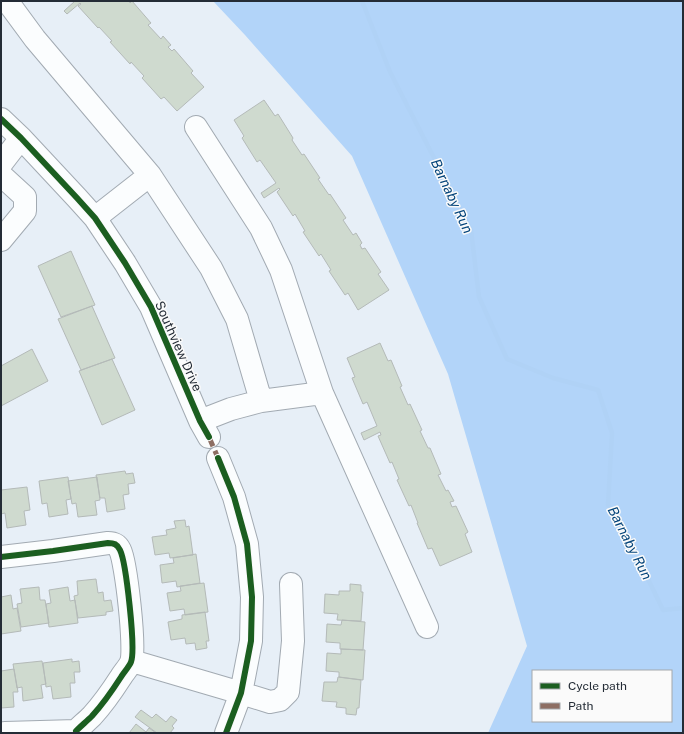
<svg xmlns="http://www.w3.org/2000/svg" width="684" height="734" font-family="'Public Sans',sans-serif">
<style>
.forest{fill:#b2d4f9;fill-rule:evenodd}
.lines{fill:none;stroke-linecap:round;stroke-linejoin:round}
.stream{stroke:#b0d2f6;stroke-width:4.5}
.building{fill:#cfdacf;stroke:#b4bab8}
.minor-casing{stroke:#a2aab2;stroke-width:24}
.minor{stroke:#fbfdfe;stroke-width:22}
.quiet{stroke:#8d6e63;stroke-width:5;stroke-dasharray:10 5;stroke-linecap:butt}
.cycleway-casing{stroke:#fafafa;stroke-width:8}
.cycleway{stroke:#1b5e20;stroke-width:6}
.labels{text-anchor:middle;stroke-width:3;stroke-linejoin:round;paint-order:stroke}
.street-label{font-size:13px;fill:#242c36;stroke:#fafafa}
.water-label{font-size:14px;font-style:italic;fill:#05457b;stroke:#fafafa}
</style>
<rect width="100%" height="100%" fill="#e7eff7"/>
<path class="forest" d="M 213,1 L 683,1 L 683,733 L 488,733 L 527,646 L 448,374 L 352,156 L 245,35 ZM 533,671 L 671,671 L 671,721 L 533,721 Z"/>
<g class="lines">
<path class="stream" d="M 362,1 L 390,72 L 471,230 L 479,297 L 507,359 L 553,378 L 598,390 L 612,433 L 608,505 L 634,550 L 663,610 L 683,608"/>
</g>
<path class="building" d="M 75,1 L 129,1 L 130,3 L 132,1 L 151,23 L 148,25 L 161,39 L 163,36 L 171,45 L 168,47 L 172,51 L 174,49 L 193,71 L 191,73 L 204,87 L 177,111 L 164,97 L 161,99 L 142,78 L 144,76 L 131,62 L 130,64 L 110,42 L 112,41 L 99,27 L 98,28 L 78,6 L 81,4 L 80,3 L 67,14 L 64,11 Z
M 264,100 L 275,116 L 278,114 L 293,138 L 292,140 L 302,155 L 304,154 L 320,178 L 318,179 L 329,195 L 330,194 L 346,218 L 343,220 L 353,235 L 356,233 L 362,243 L 360,245 L 362,249 L 365,248 L 381,272 L 378,274 L 389,290 L 358,310 L 348,293 L 345,295 L 329,271 L 331,270 L 321,254 L 319,256 L 303,232 L 305,231 L 295,214 L 293,216 L 277,192 L 280,189 L 279,188 L 264,198 L 261,193 L 276,183 L 260,160 L 257,162 L 242,138 L 244,136 L 234,120 Z
M 71,251 L 95,305 L 61,317 L 38,266 Z
M 92,306 L 115,358 L 81,370 L 58,319 Z
M 380,343 L 388,361 L 391,360 L 402,386 L 400,387 L 408,405 L 410,404 L 422,430 L 420,431 L 428,448 L 430,448 L 441,474 L 438,475 L 446,491 L 448,490 L 454,501 L 450,502 L 452,507 L 456,506 L 468,532 L 465,534 L 472,552 L 440,566 L 432,548 L 428,549 L 417,523 L 418,523 L 411,505 L 409,506 L 397,480 L 399,479 L 392,462 L 390,463 L 378,436 L 381,435 L 380,432 L 364,440 L 361,433 L 377,426 L 367,402 L 363,404 L 352,378 L 355,377 L 347,358 Z
M 32,349 L 48,381 L 1,406 L 1,366 Z
M 112,359 L 135,410 L 102,425 L 79,371 Z
M 125,471 L 126,474 L 133,473 L 135,483 L 128,484 L 129,494 L 123,495 L 125,509 L 107,512 L 105,498 L 100,498 L 96,475 Z
M 68,477 L 71,499 L 66,500 L 68,514 L 49,517 L 47,503 L 42,504 L 39,481 Z
M 97,477 L 100,500 L 95,501 L 97,515 L 78,517 L 76,503 L 72,504 L 68,481 Z
M 27,487 L 30,510 L 24,511 L 26,525 L 7,528 L 5,513 L 1,514 L 1,490 Z
M 185,520 L 186,527 L 189,526 L 193,555 L 170,558 L 169,553 L 155,555 L 152,537 L 167,535 L 166,530 L 176,528 L 174,521 Z
M 196,554 L 200,583 L 177,587 L 176,581 L 162,583 L 160,565 L 174,563 L 173,558 Z
M 96,579 L 98,593 L 103,592 L 104,601 L 111,600 L 113,611 L 106,612 L 106,615 L 78,618 L 74,596 L 78,595 L 77,581 Z
M 204,583 L 208,612 L 185,615 L 184,609 L 170,611 L 167,593 L 181,591 L 180,586 Z
M 350,584 L 361,585 L 361,592 L 363,592 L 361,621 L 337,620 L 338,614 L 324,613 L 325,594 L 339,595 L 339,591 L 350,591 Z
M 39,587 L 40,600 L 45,600 L 49,623 L 21,627 L 17,604 L 22,603 L 20,589 Z
M 68,587 L 70,601 L 75,600 L 78,623 L 49,627 L 46,604 L 51,603 L 49,590 Z
M 11,595 L 13,609 L 17,608 L 21,631 L 1,634 L 1,597 Z
M 205,612 L 209,641 L 206,641 L 207,648 L 196,650 L 195,643 L 186,644 L 185,638 L 171,640 L 168,622 L 182,619 L 182,615 Z
M 342,620 L 365,622 L 363,650 L 340,649 L 340,643 L 326,642 L 327,624 L 341,625 Z
M 341,649 L 365,650 L 363,680 L 339,677 L 339,672 L 326,671 L 327,653 L 341,654 Z
M 72,659 L 72,662 L 79,661 L 80,672 L 74,672 L 75,683 L 70,683 L 71,697 L 53,699 L 51,686 L 46,687 L 43,663 Z
M 42,661 L 46,684 L 41,685 L 43,698 L 23,701 L 22,687 L 17,688 L 13,664 Z
M 14,669 L 18,692 L 13,692 L 14,707 L 1,708 L 1,671 Z
M 338,677 L 361,680 L 359,708 L 357,708 L 356,715 L 346,714 L 346,708 L 336,707 L 337,702 L 322,701 L 324,682 L 337,682 Z
M 141,710 L 152,718 L 156,714 L 166,722 L 171,716 L 177,720 L 172,726 L 174,728 L 170,733 L 157,733 L 135,717 Z
M 136,724 L 146,732 L 149,728 L 156,733 L 129,733 Z"/>
<g class="lines">
<defs>
<path id="minor" d="M 7,1 L 35,39 L 150,175 L 211,268 L 237,319 L 261,401
M 1,119 L 21,138 L 77,198 L 95,218 L 125,263 L 151,307 L 200,421 L 209,437
M 196,127 L 261,228 L 281,270 L 322,393 L 427,627
M 1,164 L 21,138
M 1,175 L 25,197 L 25,211 L 1,240
M 95,218 L 150,175
M 200,421 L 231,409 L 261,401 L 322,393
M 218,458 L 234,497 L 247,544 L 252,597 L 251,641 L 241,693 L 226,733
M 1,557 L 53,551 L 108,543 C 114,543 117,544 120,550 C 126,562 136,649 131,662 C 129,667 124,672 121,677 C 112,691 103,704 92,716 C 87,721 81,726 76,731
M 132,661 L 241,693 L 270,702 L 280,700 L 288,692 L 293,641 L 291,584
M 5,733 L 76,731 L 74,733"/>
</defs>
<use href="#minor" class="minor-casing"/>
<use href="#minor" class="minor"/>
<path class="quiet" d="M 209,437 L 218,458"/>
<defs>
<path id="cycleway" d="M 1,119 L 21,138 L 77,198 L 95,218 L 125,263 L 151,307 L 200,421 L 209,437
M 218,458 L 234,497 L 247,544 L 252,597 L 251,641 L 241,693 L 226,733
M 1,557 L 53,551 L 108,543 C 114,543 117,544 120,550 C 126,562 136,649 131,662 C 129,667 124,672 121,677 C 112,691 103,704 92,716 C 87,721 81,726 76,731"/>
</defs>
<use href="#cycleway" class="cycleway-casing"/>
<use href="#cycleway" class="cycleway"/>
</g>
<g class="labels">
<g class="street-label">
<text transform="translate(179 346) rotate(66)" y="5">Southview Drive</text>
</g>
<g class="water-label">
<text transform="translate(452 196) rotate(65)" y="5">Barnaby Run</text>
<text transform="translate(630 543) rotate(63)" y="5">Barnaby Run</text>
</g>
</g>
<rect width="684" height="734" fill="none" stroke="#242c36" stroke-width="4"/>
<rect x="532" y="670" width="140" height="52" fill="#fafafa" stroke="#a4a8ac"/>
<rect x="540" y="683" width="20" height="6" fill="#1b5e20" stroke="#a4a8ac"/>
<text x="568" y="690" font-size="12" fill="#242c36">Cycle path</text>
<rect x="540" y="703" width="20" height="6" fill="#8d6e63" stroke="#a4a8ac"/>
<text x="568" y="710" font-size="12" fill="#242c36">Path</text>
</svg>
